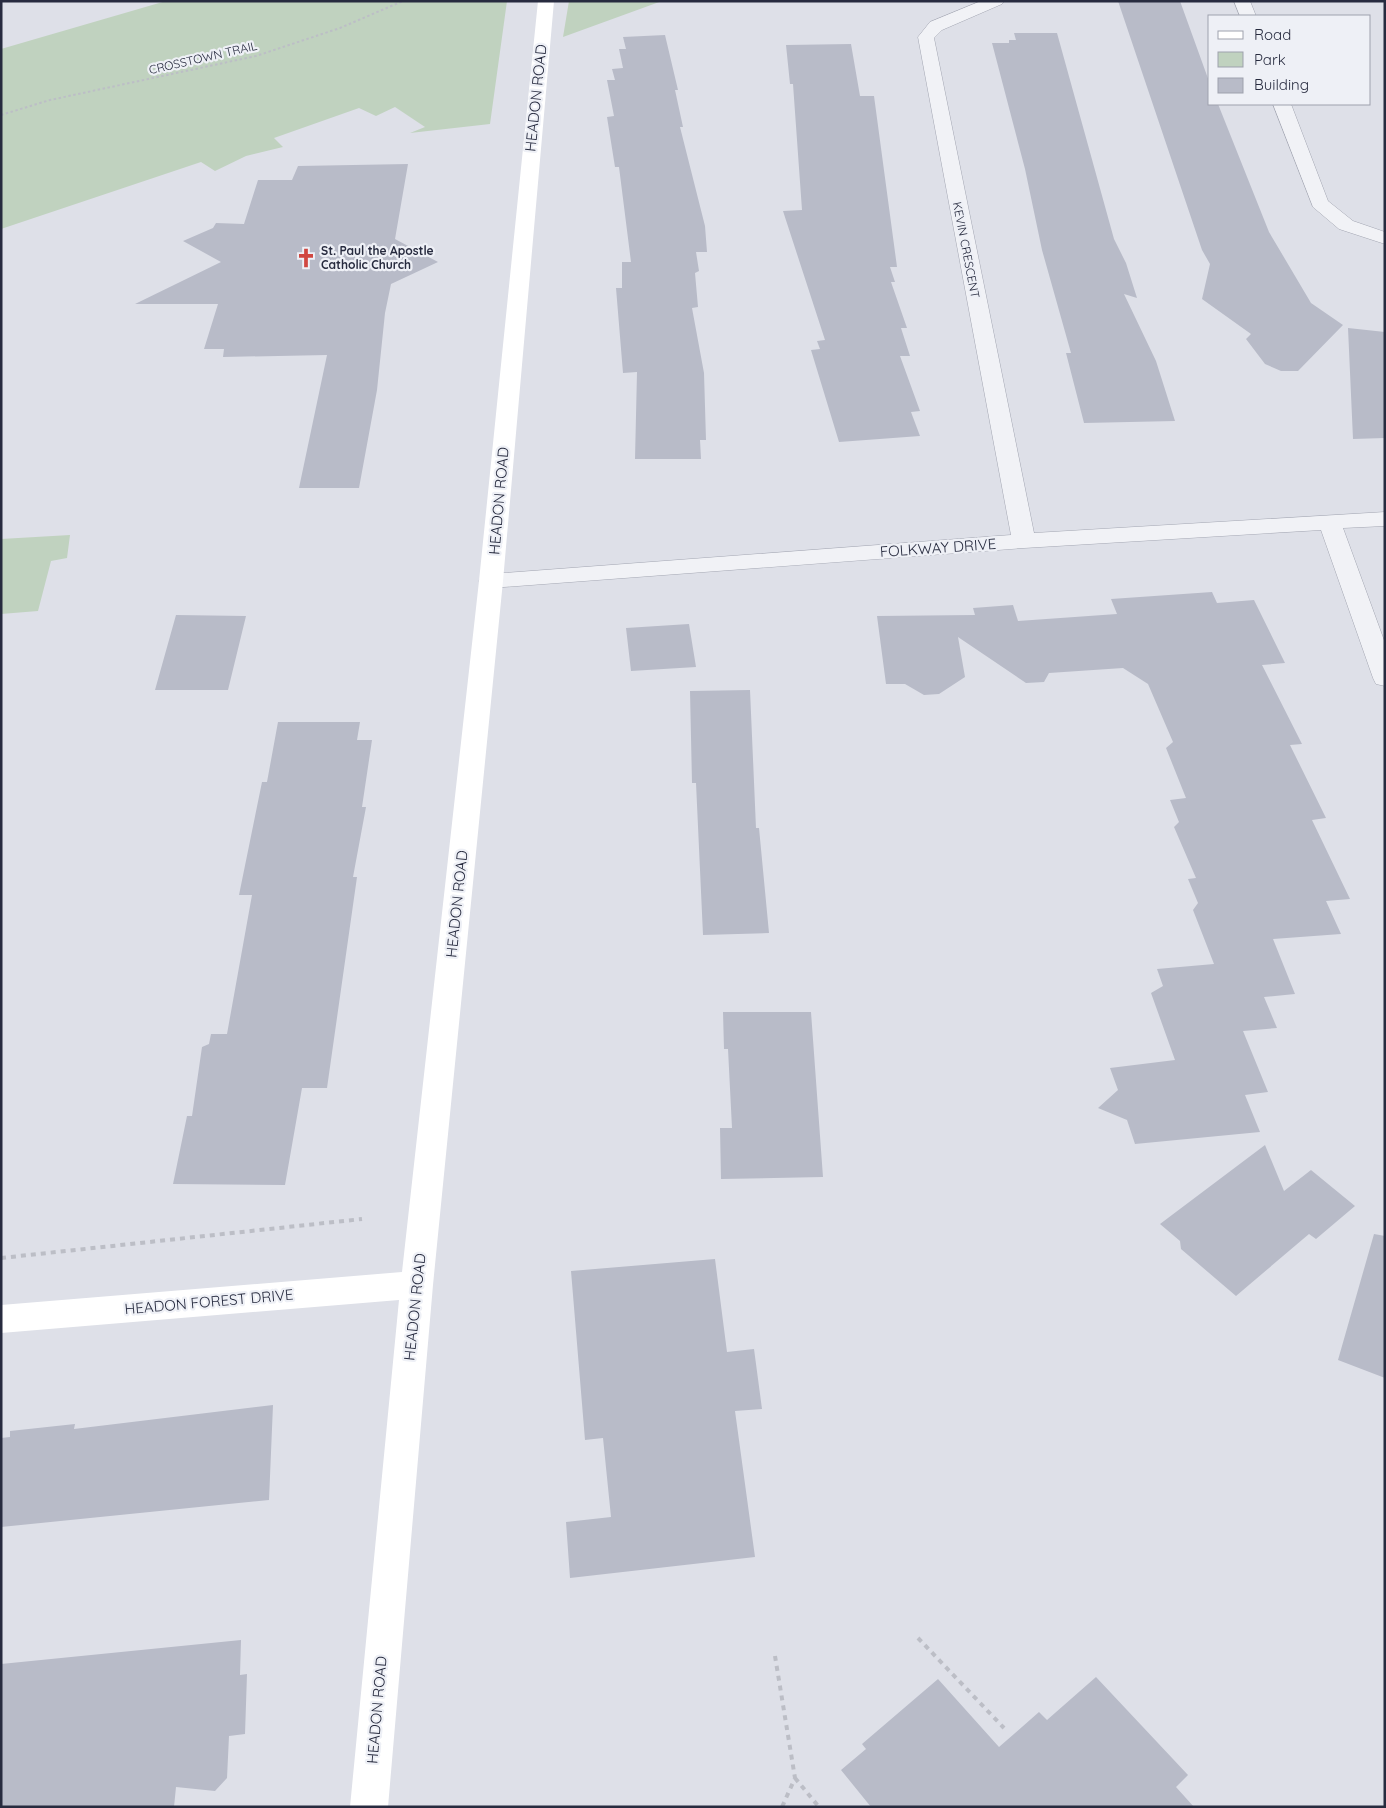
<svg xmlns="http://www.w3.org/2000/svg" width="1386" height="1808" font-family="Quicksand,sans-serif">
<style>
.green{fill:#c0d2bf}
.building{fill:#b8bbc8}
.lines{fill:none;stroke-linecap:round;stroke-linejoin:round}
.street-casing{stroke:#a3a6b2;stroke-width:1}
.path-far1{stroke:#bcbec6;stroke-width:2;stroke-dasharray:2.5 2.5;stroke-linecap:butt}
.path{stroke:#bcbec6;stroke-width:4;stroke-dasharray:5 5;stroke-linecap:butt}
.street{fill:#f1f2f6;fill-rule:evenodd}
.secondary{fill:#fff;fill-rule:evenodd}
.labels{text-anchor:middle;stroke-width:4.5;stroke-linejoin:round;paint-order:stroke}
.far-street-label{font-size:12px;fill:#272b3f;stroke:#eef0f6}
.far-poi-label{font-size:12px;font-weight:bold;fill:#272b3f;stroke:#eef0f6;text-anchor:start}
.street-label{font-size:15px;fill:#272b3f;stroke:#eef0f6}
</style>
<rect width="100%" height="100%" fill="#dee0e8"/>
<path class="green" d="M 166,1 L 507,1 L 490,124 L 410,133 L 425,127 L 395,107 L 376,116 L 359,108 L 274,138 L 283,147 L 246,156 L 215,171 L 201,162 L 1,229 L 1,49 Z
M 569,1 L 662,1 L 563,37 Z
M 70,535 L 67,558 L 51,561 L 38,611 L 1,614 L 1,539 Z"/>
<path class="building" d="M 1118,1 L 1180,1 L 1210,84 L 1210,104 L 1218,104 L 1269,232 L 1311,303 L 1343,325 L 1298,371 L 1281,371 L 1265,364 L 1246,339 L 1251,334 L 1202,299 L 1210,264 L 1202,250 Z
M 1014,33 L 1057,33 L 1114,239 L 1126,263 L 1137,298 L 1124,294 L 1156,361 L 1175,421 L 1084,423 L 1066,353 L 1071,353 L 1042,250 L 1025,169 L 992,43 L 1009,43 L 1009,40 L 1016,40 Z
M 665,35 L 678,90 L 675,90 L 683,127 L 680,127 L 705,226 L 707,252 L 696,252 L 699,271 L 695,273 L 698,307 L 692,308 L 704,373 L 706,440 L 700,440 L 701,459 L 635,459 L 637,372 L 623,373 L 616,288 L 622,288 L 622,262 L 631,262 L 619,167 L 615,167 L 607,117 L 614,116 L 607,80 L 615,80 L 612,69 L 623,68 L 619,49 L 626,49 L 623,37 Z
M 851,44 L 860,96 L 874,96 L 897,267 L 890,267 L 895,282 L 891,282 L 907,328 L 901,328 L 910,356 L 900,356 L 920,411 L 911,412 L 920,436 L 839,442 L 811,350 L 820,349 L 817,341 L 825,340 L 783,211 L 802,210 L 793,84 L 790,84 L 786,45 Z
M 408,164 L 395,239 L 438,262 L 391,284 L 385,313 L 377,390 L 359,488 L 299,488 L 327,355 L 223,357 L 224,349 L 204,349 L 218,304 L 135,304 L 221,262 L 183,241 L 213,228 L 216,223 L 244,224 L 258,180 L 292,180 L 298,166 Z
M 1348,328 L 1385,332 L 1385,438 L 1353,439 Z
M 1212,592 L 1217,603 L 1254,600 L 1285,663 L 1262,665 L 1302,744 L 1290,745 L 1326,818 L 1312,820 L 1350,899 L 1326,901 L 1341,934 L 1273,939 L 1295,994 L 1264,997 L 1277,1028 L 1243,1031 L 1268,1092 L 1245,1095 L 1260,1132 L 1135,1144 L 1127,1120 L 1098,1108 L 1118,1090 L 1110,1068 L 1175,1060 L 1151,993 L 1163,986 L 1157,969 L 1214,964 L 1193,910 L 1198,903 L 1188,879 L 1196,878 L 1174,827 L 1179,822 L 1170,800 L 1186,798 L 1166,748 L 1173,742 L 1148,684 L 1123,668 L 1049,673 L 1044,682 L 1026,683 L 958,637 L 965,677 L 939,694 L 924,695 L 905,684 L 886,684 L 877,616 L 975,615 L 973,608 L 1013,605 L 1018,621 L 1117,614 L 1111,599 Z
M 176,615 L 246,616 L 228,690 L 155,690 Z
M 689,624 L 696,667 L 631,671 L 626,628 Z
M 750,690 L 756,828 L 759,828 L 769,933 L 703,935 L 696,783 L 692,783 L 690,691 Z
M 278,722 L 360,722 L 357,740 L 372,740 L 362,807 L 366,807 L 353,877 L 357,877 L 327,1088 L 302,1088 L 285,1185 L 173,1184 L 187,1116 L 192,1116 L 202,1047 L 209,1044 L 211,1034 L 227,1034 L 252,895 L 239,895 L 262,782 L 267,782 Z
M 723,1012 L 811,1012 L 823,1177 L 721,1179 L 720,1128 L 732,1128 L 728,1049 L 724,1049 Z
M 1265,1145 L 1284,1191 L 1311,1170 L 1355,1206 L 1316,1239 L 1309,1234 L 1236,1296 L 1181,1249 L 1180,1241 L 1160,1224 Z
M 1374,1234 L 1385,1236 L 1385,1378 L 1338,1360 Z
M 715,1259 L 727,1352 L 754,1349 L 762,1409 L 735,1411 L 755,1557 L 570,1578 L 566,1522 L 611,1517 L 603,1438 L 585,1440 L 571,1271 Z
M 273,1405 L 269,1500 L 1,1527 L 1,1438 L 10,1437 L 10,1431 L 75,1424 L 74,1429 Z
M 241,1640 L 240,1675 L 247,1674 L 245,1734 L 229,1736 L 227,1778 L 215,1791 L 176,1787 L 174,1807 L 1,1807 L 1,1664 Z
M 1096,1677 L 1188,1775 L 1176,1787 L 1194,1807 L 871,1807 L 841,1770 L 866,1749 L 862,1744 L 938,1679 L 999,1747 L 1039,1712 L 1047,1720 Z"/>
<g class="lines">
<defs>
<path id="street" d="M 981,1 L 1004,1 L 1002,4 L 942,30 L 934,38 L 1034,533 L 1385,512 L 1385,526 L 1343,528 L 1385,643 L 1385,686 L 1376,684 L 1373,678 L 1321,530 L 1024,548 L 491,588 L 483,586 L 479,581 L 483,576 L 491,574 L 1011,535 L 918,37 L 930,22 Z
M 1234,1 L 1250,1 L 1256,16 L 1240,16 Z
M 1273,104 L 1291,104 L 1328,201 L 1353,221 L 1385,232 L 1385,244 L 1339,229 L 1313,207 Z"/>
</defs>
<use href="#street" class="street-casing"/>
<path class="path-far1" d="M 1,115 L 50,100 L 256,56 L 340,28 L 403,1"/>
<path class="path" d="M 1,1258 L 362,1219
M 918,1638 L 1004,1728
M 775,1656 L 795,1778 L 782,1807
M 795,1778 L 819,1807"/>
<use href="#street" class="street"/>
<path class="secondary" d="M 538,1 L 554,1 L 503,581 L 433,1285 L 388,1807 L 350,1807 L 399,1300 L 1,1333 L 1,1305 L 402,1272 L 479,581 Z"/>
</g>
<defs>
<symbol id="church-bare" viewBox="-9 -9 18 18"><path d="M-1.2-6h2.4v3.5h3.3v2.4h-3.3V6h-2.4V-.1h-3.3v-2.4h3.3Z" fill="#d04741" stroke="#eef0f6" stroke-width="2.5" paint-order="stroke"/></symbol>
</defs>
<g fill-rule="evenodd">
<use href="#church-bare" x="292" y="244" width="28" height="28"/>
</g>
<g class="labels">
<g class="far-street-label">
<text transform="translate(203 58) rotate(-13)" y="4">CROSSTOWN TRAIL</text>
<text transform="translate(966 250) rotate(79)" y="4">KEVIN CRESCENT</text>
</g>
<g class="far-poi-label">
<text x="321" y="255">St. Paul the Apostle<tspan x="321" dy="14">Catholic Church</tspan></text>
</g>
<g class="street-label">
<text transform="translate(536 98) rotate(-84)" y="5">HEADON ROAD</text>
<text transform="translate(499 501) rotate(-85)" y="5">HEADON ROAD</text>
<text transform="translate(938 548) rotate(-4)" y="5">FOLKWAY DRIVE</text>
<text transform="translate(457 904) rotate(-84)" y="5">HEADON ROAD</text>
<text transform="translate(209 1302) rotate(-5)" y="5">HEADON FOREST DRIVE</text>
<text transform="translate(415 1307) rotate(-84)" y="5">HEADON ROAD</text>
<text transform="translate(377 1710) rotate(-85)" y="5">HEADON ROAD</text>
</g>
</g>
<rect width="1386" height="1808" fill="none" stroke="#272b3f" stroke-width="5"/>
<rect x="1208" y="15" width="162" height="90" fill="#eef0f6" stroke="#9ea1ad"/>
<rect x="1218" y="31" width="25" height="8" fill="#ffffff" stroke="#9ea1ad"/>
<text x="1254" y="40" font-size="15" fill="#272b3f">Road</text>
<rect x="1218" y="52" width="25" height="15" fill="#c0d2bf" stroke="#9ea1ad"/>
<text x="1254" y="65" font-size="15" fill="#272b3f">Park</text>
<rect x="1218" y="78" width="25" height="15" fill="#b8bbc8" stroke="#9ea1ad"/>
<text x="1254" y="90" font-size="15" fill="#272b3f">Building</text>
</svg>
